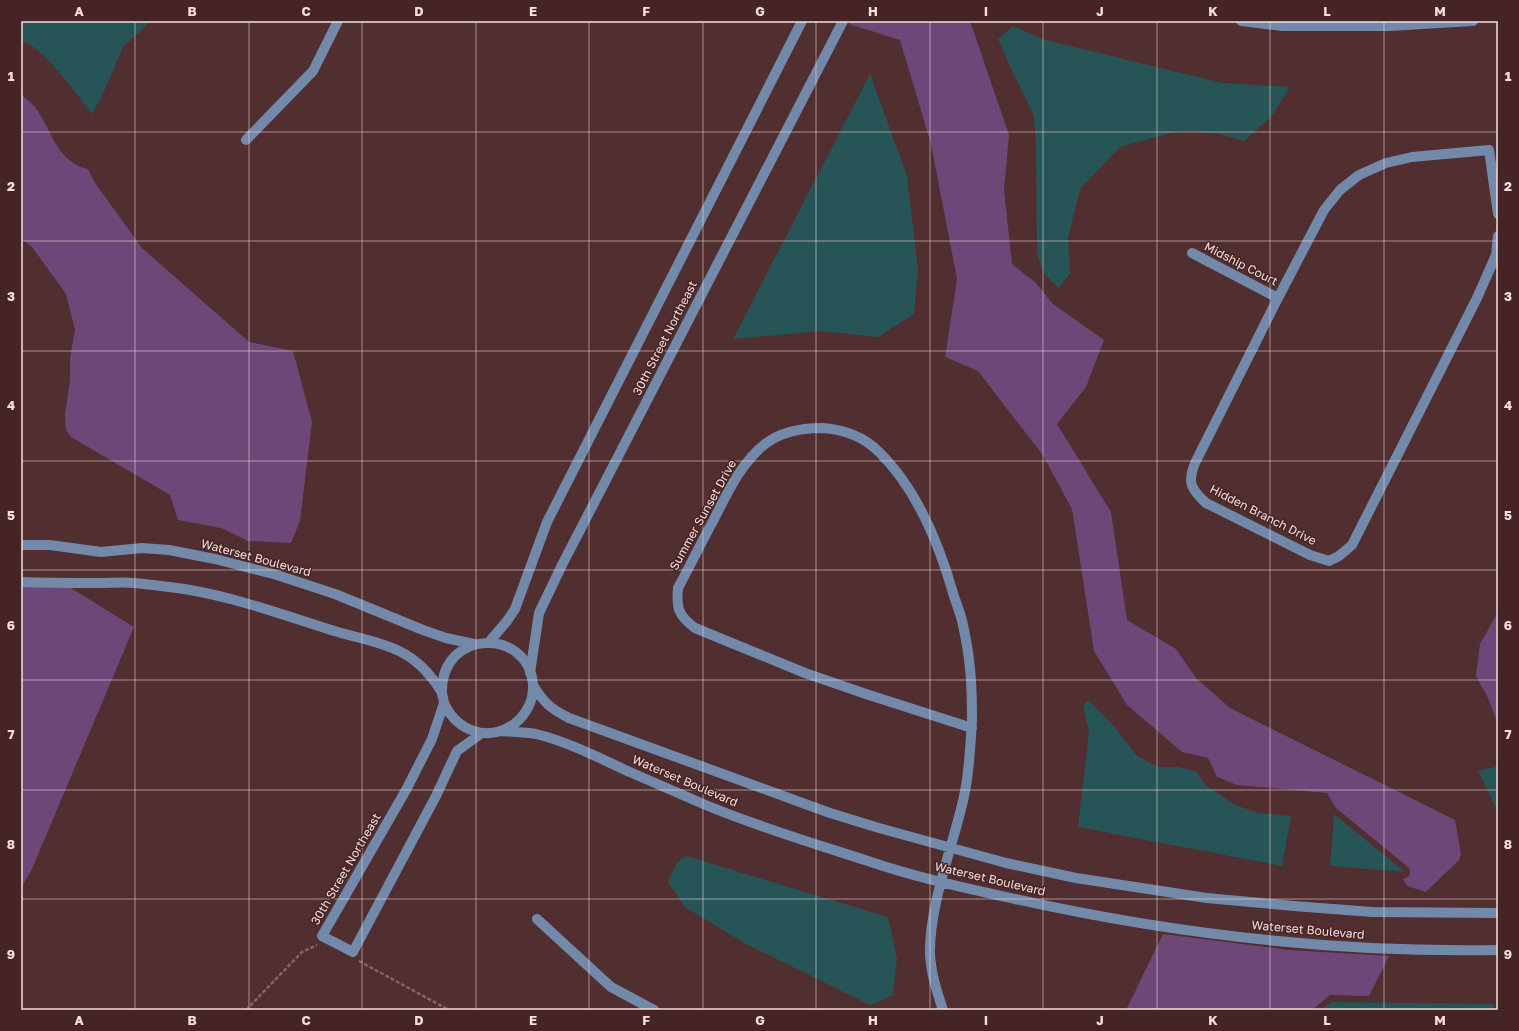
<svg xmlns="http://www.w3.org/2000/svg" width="1519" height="1031" font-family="'Golos Text',sans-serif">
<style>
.green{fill:#6c4777}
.water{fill:#275557}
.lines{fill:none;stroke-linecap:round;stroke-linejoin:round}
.path{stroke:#846566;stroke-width:2.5;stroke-dasharray:4 2;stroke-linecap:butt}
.minor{stroke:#7389aa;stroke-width:10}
.grid{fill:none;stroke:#f6dfdf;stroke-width:1;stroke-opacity:0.55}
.labels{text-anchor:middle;stroke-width:3;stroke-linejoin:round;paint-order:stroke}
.street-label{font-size:12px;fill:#f6dfdf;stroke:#462425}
.neatline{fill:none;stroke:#f6dfdf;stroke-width:1.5}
.grid-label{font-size:13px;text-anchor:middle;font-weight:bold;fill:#f6dfdf}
</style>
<rect width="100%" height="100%" fill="#512e2f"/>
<path class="green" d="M 851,21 L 970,21 L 1009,135 L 1004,190 L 1012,264 L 1035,282 L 1053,304 L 1104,340 L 1086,387 L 1057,424 L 1111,512 L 1127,620 L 1176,649 L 1196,678 L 1230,708 L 1455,820 L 1461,854 L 1459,860 L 1426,892 L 1407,886 L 1403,879 C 1410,877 1412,873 1408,867 L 1336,808 L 1327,793 L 1237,785 L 1217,777 L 1208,758 L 1182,752 L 1127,705 L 1094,651 L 1072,509 L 1042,454 L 978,371 L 945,357 L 957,279 L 931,144 L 900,40 L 849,24 Z
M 21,94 C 25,98 31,102 35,107 C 52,129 56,162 88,169 L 95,183 L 142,248 L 249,342 L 293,351 L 312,422 L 300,521 L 291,543 L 248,541 L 221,528 L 178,520 L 170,495 L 71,437 L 66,430 L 65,414 L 70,380 L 70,358 L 75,330 L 66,294 L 32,247 L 21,238 Z
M 61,582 L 134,627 L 32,869 L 21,888 L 21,583 Z
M 1498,612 L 1498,724 L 1488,698 L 1476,676 L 1480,644 Z
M 1163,934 L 1289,950 L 1389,956 L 1369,996 L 1330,995 L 1312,1010 L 1126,1010 Z"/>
<path class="water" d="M 21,21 L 151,21 L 123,47 L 103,94 L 92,114 C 78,96 42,45 21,41 Z
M 1013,26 L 1042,39 L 1222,83 L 1290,87 L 1271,117 L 1244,141 L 1217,133 L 1178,131 L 1120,147 L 1080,189 L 1068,238 L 1070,273 L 1059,288 L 1045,275 L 1037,255 L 1036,146 L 1034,116 L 1009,64 L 998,39 Z
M 870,74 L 907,176 L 918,269 L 914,314 L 878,337 L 822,331 L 733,339 Z
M 1088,700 L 1114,726 L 1137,756 L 1158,767 L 1180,767 L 1197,772 L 1205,785 L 1235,805 L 1259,813 L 1291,816 L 1282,866 L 1078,827 L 1089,733 L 1083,706 Z
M 1498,766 L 1498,809 L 1495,806 L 1478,771 Z
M 1334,814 L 1405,872 L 1330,866 Z
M 686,856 L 888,917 L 897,959 L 893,995 L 870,1005 L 746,944 L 685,907 L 668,882 L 677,862 Z
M 1331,1002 L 1492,1004 L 1496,1010 L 1321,1010 Z"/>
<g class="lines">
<path class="path" d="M 359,961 L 449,1010
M 246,1010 L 302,952 L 317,945"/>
<path class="minor" d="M 1241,21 L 1283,26 L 1389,26 L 1473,21
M 246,140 L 313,71 L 338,21
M 1498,214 L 1489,150 L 1412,157 L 1386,163 L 1359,175 L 1340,190 L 1324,210 L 1278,298 L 1195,463 C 1187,483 1191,489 1206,503 L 1310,555 L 1329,561 L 1339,556 L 1352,545 L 1477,298 L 1496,255 L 1498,236
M 1192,253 L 1278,298
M 21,545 L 50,545 L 101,552 L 142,548 L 169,550 L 215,559 L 277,575 L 335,594 L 423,630 L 446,638 L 474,644
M 21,582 C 47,583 73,583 98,583 C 111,583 123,582 135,583 C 153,585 172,587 190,590 C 237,598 283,615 328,629 C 351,637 377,640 399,651 C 416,659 431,675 441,691 C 443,695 443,701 445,705 C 451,717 461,727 474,731 C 504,741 535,715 533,684 C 528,627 440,629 442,693
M 489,642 L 507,621 L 515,609 L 547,522 L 802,21
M 530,673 L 539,613 L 562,565 L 843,21
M 533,685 C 544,703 551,709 569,718 L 830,813 L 879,828 L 1006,863 L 1076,878 L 1207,898 L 1294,906 L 1372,912 L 1498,913
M 444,703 L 432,739 L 406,790 L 322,936 L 353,952 L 436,796 L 457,751 L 482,733
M 500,731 C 512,732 524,732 536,734 C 569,742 601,759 632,773 C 657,784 683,795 708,806 C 759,827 812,843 865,860 C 914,877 965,888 1015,899 C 1173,934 1336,953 1498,950
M 537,919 L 611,987 L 654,1010
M 943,1010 C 937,992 931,974 930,954 C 929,908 951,851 962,805 C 969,778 970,749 972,721 C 972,704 972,686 970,669 C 969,655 966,639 963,625 C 961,614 956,603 953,593 C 939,544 916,488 879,452 C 864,437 843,429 822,428 C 802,428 782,431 765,444 C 740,464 727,494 713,521 C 701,543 690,566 678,588 C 676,609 679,616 695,628 L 805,673 L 866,694 L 972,728"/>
</g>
<path class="grid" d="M 135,21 L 135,1010M 249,21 L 249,1010M 362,21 L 362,1010M 476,21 L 476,1010M 589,21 L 589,1010M 703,21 L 703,1010M 816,21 L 816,1010M 930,21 L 930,1010M 1043,21 L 1043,1010M 1157,21 L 1157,1010M 1270,21 L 1270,1010M 1384,21 L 1384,1010M 21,132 L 1498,132M 21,241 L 1498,241M 21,351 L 1498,351M 21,461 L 1498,461M 21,570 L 1498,570M 21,680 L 1498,680M 21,790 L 1498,790M 21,899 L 1498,899"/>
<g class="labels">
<g class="street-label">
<text transform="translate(1241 264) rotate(27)" y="4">Midship Court</text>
<text transform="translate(665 338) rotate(-63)" y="4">30th Street Northeast</text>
<text transform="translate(703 515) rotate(-61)" y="4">Summer Sunset Drive</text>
<text transform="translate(1263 515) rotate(27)" y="4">Hidden Branch Drive</text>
<text transform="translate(256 558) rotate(15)" y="4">Waterset Boulevard</text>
<text transform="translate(685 781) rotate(23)" y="4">Waterset Boulevard</text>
<text transform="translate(346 869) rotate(-60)" y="4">30th Street Northeast</text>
<text transform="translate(990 879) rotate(13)" y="4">Waterset Boulevard</text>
<text transform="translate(1308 930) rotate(5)" y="4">Waterset Boulevard</text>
</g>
</g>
<rect width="1519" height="1031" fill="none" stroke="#462425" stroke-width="44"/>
<rect x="22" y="22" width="1475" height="987" class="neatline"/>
<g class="grid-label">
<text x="79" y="16">A</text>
<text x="192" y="16">B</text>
<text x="306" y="16">C</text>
<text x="419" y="16">D</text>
<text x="533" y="16">E</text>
<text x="646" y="16">F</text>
<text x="760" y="16">G</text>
<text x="873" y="16">H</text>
<text x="986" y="16">I</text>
<text x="1100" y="16">J</text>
<text x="1213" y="16">K</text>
<text x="1327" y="16">L</text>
<text x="1440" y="16">M</text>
<text x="11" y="81">1</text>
<text x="1508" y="81">1</text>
<text x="11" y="191">2</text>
<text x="1508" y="191">2</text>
<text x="11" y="301">3</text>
<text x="1508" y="301">3</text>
<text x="11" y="410">4</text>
<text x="1508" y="410">4</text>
<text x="11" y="520">5</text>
<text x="1508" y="520">5</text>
<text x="11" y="630">6</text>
<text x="1508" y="630">6</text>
<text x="11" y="739">7</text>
<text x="1508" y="739">7</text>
<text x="11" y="849">8</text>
<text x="1508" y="849">8</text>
<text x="11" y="959">9</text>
<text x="1508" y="959">9</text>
<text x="79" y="1025">A</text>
<text x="192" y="1025">B</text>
<text x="306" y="1025">C</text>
<text x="419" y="1025">D</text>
<text x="533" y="1025">E</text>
<text x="646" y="1025">F</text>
<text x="760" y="1025">G</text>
<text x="873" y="1025">H</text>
<text x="986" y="1025">I</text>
<text x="1100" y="1025">J</text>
<text x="1213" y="1025">K</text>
<text x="1327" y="1025">L</text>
<text x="1440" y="1025">M</text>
</g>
</svg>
